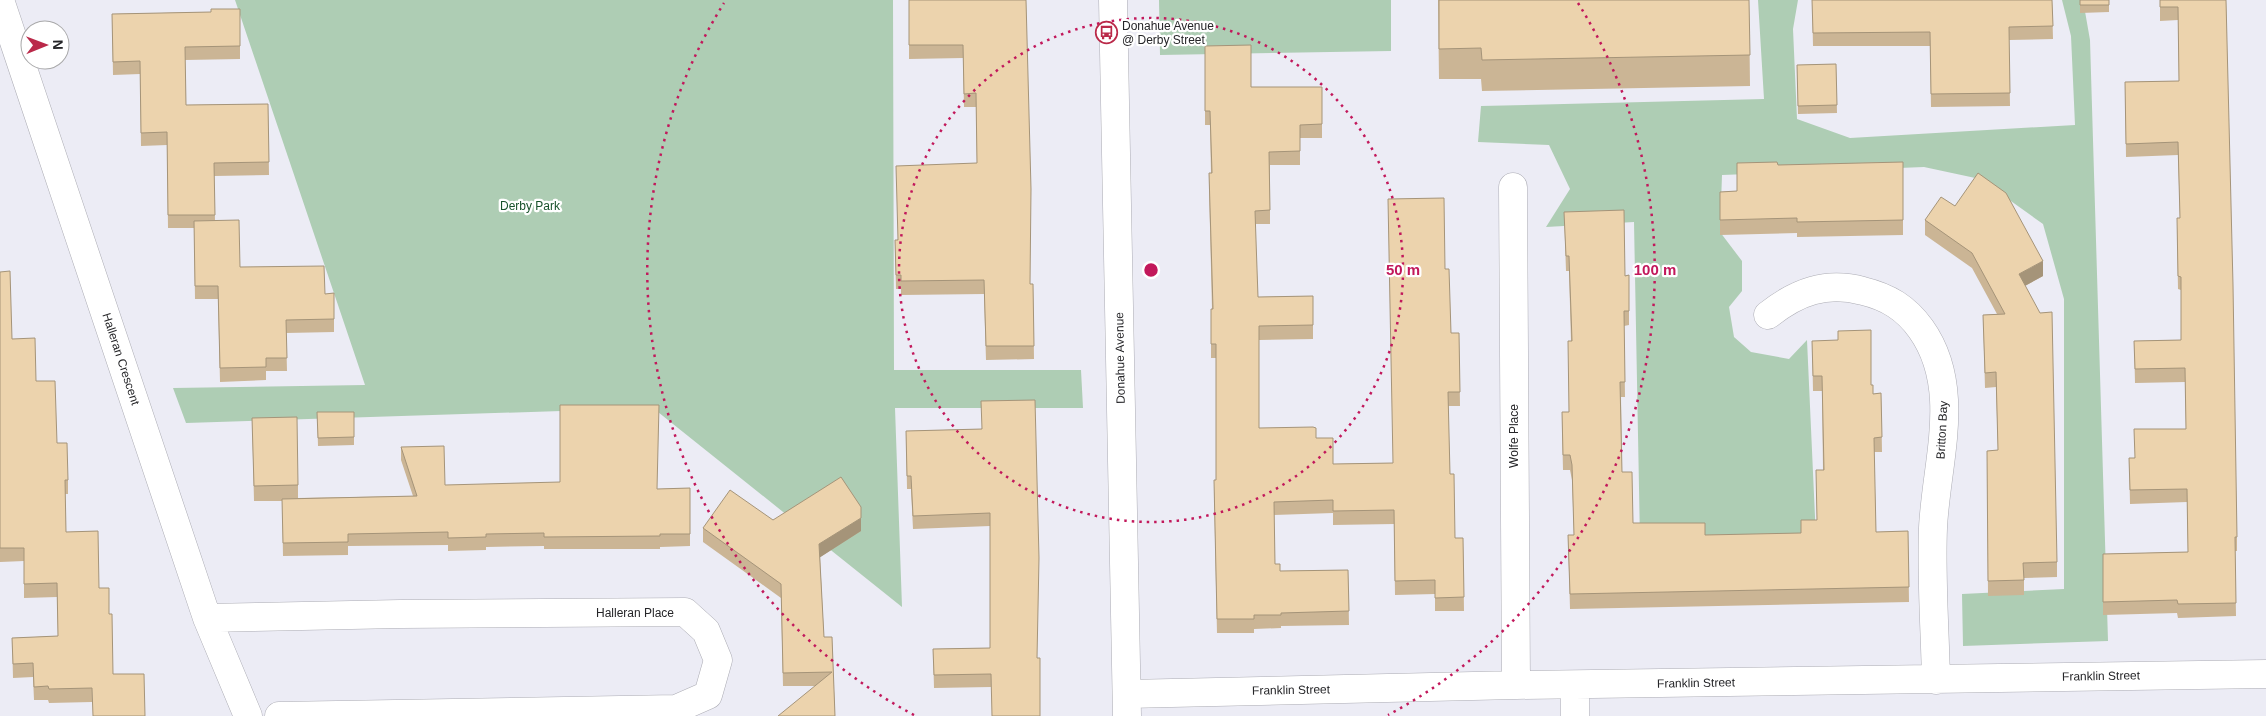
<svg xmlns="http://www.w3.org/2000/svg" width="2266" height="716" font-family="Arial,sans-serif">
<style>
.green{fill:#aecdb4}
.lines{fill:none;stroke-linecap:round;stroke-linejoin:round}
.minor-casing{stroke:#acacb4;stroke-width:29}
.minor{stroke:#fff;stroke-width:28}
.wall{fill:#cbb595}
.shaded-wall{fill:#a59479}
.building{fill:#ecd3ad;stroke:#a59479}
.ring{fill:none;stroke:#c2185b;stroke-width:2.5;stroke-dasharray:2.5 5}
.labels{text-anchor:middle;stroke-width:4.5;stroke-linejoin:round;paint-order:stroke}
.poi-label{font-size:12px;fill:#252528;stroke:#fff;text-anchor:start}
.park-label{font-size:12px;fill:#17512a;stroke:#fff}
.street-label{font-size:12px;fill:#252528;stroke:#fff}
.centre{fill:#c2185b;stroke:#fff;stroke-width:2.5}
.ring-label{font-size:15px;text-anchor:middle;font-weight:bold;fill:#c2185b;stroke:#fff;stroke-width:4.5;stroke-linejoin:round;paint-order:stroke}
</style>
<rect width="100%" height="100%" fill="#ececf5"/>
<path class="green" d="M 235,0 L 893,0 L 894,370 L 1081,370 L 1083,408 L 895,408 L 902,607 L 653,408 L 186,423 L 173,388 L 365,385 Z
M 1159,0 L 1391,0 L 1391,51 L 1160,55 Z
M 1758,0 L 1798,0 L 1793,29 L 1797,119 L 1850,138 L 2075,125 L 2071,36 L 2062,0 L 2083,0 L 2090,40 L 2108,641 L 1963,646 L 1962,594 L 2064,589 L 2064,299 L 2043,224 L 1980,179 L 1924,167 L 1722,175 L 1720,232 L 1742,261 L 1742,291 L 1729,307 L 1734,337 L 1751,352 L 1789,359 L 1807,340 L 1816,539 L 1640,541 L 1634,222 L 1546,227 L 1570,189 L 1549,145 L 1478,142 L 1481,106 L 1764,99 Z"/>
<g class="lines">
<defs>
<path id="minor" d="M 0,0 L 207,618 L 248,716
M 1113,0 L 1127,716
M 1513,187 L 1516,685
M 1768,315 C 1797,292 1826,281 1863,291 C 1888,297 1906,308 1921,329 C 1963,388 1936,462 1933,528 C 1931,578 1935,630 1936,680
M 207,618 L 400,614 L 685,612 L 706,631 L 718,660 L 708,695 L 676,709 L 279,716
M 1575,685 L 1575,716
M 1127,694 L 1516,685 L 2266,674"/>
</defs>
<use href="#minor" class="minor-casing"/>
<use href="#minor" class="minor"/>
</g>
<path class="wall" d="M 909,0 L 1026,0 L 1030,284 L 1033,284 L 1034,359 L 986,360 L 984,294 L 901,295 L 901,289 L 896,289 L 895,240 L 897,240 L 977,163 L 976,107 L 964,107 L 963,58 L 909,59 Z
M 1438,0 L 1749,0 L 1750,86 L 1482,91 L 1481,79 L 1439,79 Z
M 1812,0 L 2052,0 L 2053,39 L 2009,40 L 2010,106 L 1931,107 L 1930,46 L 1813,46 Z
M 2080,0 L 2109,0 L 2109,12 L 2080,13 Z
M 2160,0 L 2226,0 L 2237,537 L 2237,551 L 2235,551 L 2236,616 L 2178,618 L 2177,613 L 2103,615 L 2103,554 L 2188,552 L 2187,502 L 2130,504 L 2129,458 L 2134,458 L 2186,429 L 2185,382 L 2135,383 L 2134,341 L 2181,340 L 2181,290 L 2178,289 L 2177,231 L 2180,218 L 2178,155 L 2126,157 L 2125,82 L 2179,81 L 2178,20 L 2160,21 Z
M 240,9 L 240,59 L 185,60 L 186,105 L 268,104 L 269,175 L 214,176 L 215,221 L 240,267 L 325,294 L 334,293 L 334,332 L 286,333 L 287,371 L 266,371 L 266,380 L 220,382 L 218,299 L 195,299 L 194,228 L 168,228 L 167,145 L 141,146 L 140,74 L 113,75 L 112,14 L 211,12 Z
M 1205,46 L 1251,87 L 1322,87 L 1322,138 L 1300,138 L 1300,165 L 1270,165 L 1270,224 L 1255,224 L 1258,297 L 1313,296 L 1313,339 L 1259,340 L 1259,428 L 1316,438 L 1333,464 L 1393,463 L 1445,269 L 1451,333 L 1459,333 L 1460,406 L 1448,406 L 1450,474 L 1455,538 L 1463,538 L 1464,611 L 1435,611 L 1435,594 L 1395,595 L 1394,524 L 1333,525 L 1333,513 L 1274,515 L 1275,564 L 1280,571 L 1348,570 L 1349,625 L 1281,626 L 1281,628 L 1254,629 L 1254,633 L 1217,633 L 1214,493 L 1216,480 L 1216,358 L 1211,358 L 1211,309 L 1212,309 L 1209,187 L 1209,173 L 1211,173 L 1210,125 L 1205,125 Z
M 1836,64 L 1837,113 L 1798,114 L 1797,65 Z
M 1903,162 L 1903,235 L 1797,237 L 1797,233 L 1720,235 L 1720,192 L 1737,191 L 1778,165 Z
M 1564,212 L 1625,276 L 1629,275 L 1629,325 L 1624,326 L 1625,397 L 1621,397 L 1622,472 L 1633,523 L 1705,535 L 1801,533 L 1817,520 L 1823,470 L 1822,391 L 1813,391 L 1812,341 L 1871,385 L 1873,394 L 1881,393 L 1882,452 L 1874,452 L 1876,532 L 1908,531 L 1909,602 L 1570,609 L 1568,535 L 1574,535 L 1572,480 L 1570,470 L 1563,470 L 1562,427 L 1562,412 L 1569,412 L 1571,341 L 1569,271 L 1566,271 Z
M 1925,220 L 2043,276 L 2025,286 L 2057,562 L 2057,577 L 2024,578 L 2024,595 L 1988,596 L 1987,451 L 1998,450 L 1996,387 L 1985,388 L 1983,315 L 1997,314 L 1972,268 L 1925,235 Z
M 0,272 L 12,339 L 36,381 L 57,443 L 68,480 L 68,494 L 65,494 L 66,532 L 98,531 L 92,702 L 49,703 L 48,700 L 34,700 L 33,677 L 13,678 L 12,638 L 58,636 L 57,597 L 24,598 L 24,561 L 0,562 Z
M 1035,400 L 991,687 L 934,688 L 933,649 L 990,648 L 990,526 L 913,529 L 911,489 L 907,489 L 906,431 L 981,429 Z
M 317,412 L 354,412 L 354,445 L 318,446 Z
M 252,418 L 298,485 L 298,498 L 413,496 L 401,460 L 401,447 L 445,485 L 658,489 L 690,488 L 690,546 L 660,547 L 660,549 L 544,549 L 544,546 L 486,547 L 486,550 L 448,551 L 448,545 L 348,546 L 348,555 L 283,556 L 282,501 L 254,501 Z
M 773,520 L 861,531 L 820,557 L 824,637 L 832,637 L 835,716 L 815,686 L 783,686 L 781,598 L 703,542 L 703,528 Z"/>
<path class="shaded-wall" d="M 2043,261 L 2043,276 L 2019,289 L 2019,274 Z
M 861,518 L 861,531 L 819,558 L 819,544 Z"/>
<path class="building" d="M 909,0 L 1026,0 L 1031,189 L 1030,284 L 1033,284 L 1034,346 L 986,346 L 984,280 L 901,281 L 901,275 L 896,275 L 895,240 L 898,240 L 896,166 L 977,163 L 976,93 L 964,94 L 963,45 L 909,45 Z
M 1439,0 L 1749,0 L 1750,55 L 1482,60 L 1481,48 L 1439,49 Z
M 1812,0 L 2052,0 L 2053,26 L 2009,27 L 2010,93 L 1931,94 L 1930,32 L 1813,33 Z
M 2080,0 L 2109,0 L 2109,5 L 2080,5 Z
M 2160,0 L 2226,0 L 2233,285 L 2237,537 L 2235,537 L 2236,603 L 2178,604 L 2177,600 L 2103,602 L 2103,554 L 2188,552 L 2187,489 L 2130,490 L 2129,458 L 2135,458 L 2134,429 L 2186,429 L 2185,368 L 2135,369 L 2134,341 L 2181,340 L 2181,277 L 2178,276 L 2177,218 L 2180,218 L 2178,142 L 2126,144 L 2125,82 L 2179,81 L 2178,7 L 2160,7 Z
M 211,9 L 240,9 L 240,46 L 185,47 L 186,105 L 268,104 L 269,162 L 214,163 L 215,215 L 168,215 L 167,132 L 141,133 L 140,61 L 113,62 L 112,14 L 211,12 Z
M 1251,45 L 1251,87 L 1322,87 L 1322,124 L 1300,125 L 1300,151 L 1269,152 L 1270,210 L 1255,211 L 1258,297 L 1313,296 L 1313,325 L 1259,326 L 1259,428 L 1313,427 L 1316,428 L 1316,438 L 1333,438 L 1333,464 L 1393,463 L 1388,199 L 1444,198 L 1445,269 L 1449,269 L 1451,333 L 1459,333 L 1460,392 L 1448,392 L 1450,474 L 1454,474 L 1455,538 L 1463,538 L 1464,597 L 1435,598 L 1435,580 L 1395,581 L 1394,510 L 1333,511 L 1333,500 L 1274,502 L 1275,564 L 1280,564 L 1280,571 L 1348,570 L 1349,611 L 1281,613 L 1281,615 L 1254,615 L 1254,619 L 1217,619 L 1214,480 L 1216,480 L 1216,344 L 1211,344 L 1211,309 L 1213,309 L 1209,173 L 1212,173 L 1210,111 L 1205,111 L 1205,46 Z
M 1836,64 L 1837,105 L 1798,106 L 1797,65 Z
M 1777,162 L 1778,165 L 1903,162 L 1903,220 L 1797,222 L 1797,218 L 1720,220 L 1720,192 L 1737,191 L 1737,163 Z
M 1978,173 L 2006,193 L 2043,261 L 2019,274 L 2040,313 L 2052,312 L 2057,562 L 2023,563 L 2024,580 L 1988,581 L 1987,451 L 1998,450 L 1996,372 L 1985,373 L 1983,315 L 2005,314 L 1972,253 L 1925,220 L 1941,197 L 1955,206 Z
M 1624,210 L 1625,276 L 1629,275 L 1629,311 L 1624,311 L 1625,382 L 1620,382 L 1622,472 L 1632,472 L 1633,523 L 1705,523 L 1705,535 L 1801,533 L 1801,520 L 1817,520 L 1816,470 L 1824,470 L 1822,376 L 1813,376 L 1812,341 L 1838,340 L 1838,331 L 1871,330 L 1871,385 L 1873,385 L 1873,394 L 1881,393 L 1882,437 L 1874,438 L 1876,532 L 1908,531 L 1909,587 L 1570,594 L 1568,535 L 1574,535 L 1572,465 L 1570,455 L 1563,455 L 1562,412 L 1569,412 L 1568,341 L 1572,341 L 1569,256 L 1566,256 L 1564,212 Z
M 239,220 L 240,267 L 324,266 L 325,294 L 334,293 L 334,319 L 286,320 L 287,358 L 266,358 L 266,367 L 220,368 L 218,286 L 195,286 L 194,221 Z
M 10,271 L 12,339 L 35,338 L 36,381 L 55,381 L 57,443 L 67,443 L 68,480 L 65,480 L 66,532 L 98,531 L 99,588 L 109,588 L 109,614 L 112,614 L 113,674 L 144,674 L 145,716 L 93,716 L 92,688 L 49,689 L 48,686 L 34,687 L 33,663 L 13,664 L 12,638 L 58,636 L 57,583 L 24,584 L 24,548 L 0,548 L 0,272 Z
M 1035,400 L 1039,558 L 1037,658 L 1040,658 L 1040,716 L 992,716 L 991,674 L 934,675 L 933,649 L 990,648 L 990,513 L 913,516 L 911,476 L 907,476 L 906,431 L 982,429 L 981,401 Z
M 560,405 L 659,405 L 657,489 L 690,488 L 690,534 L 660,534 L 660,536 L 544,537 L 544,533 L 486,534 L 486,537 L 448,538 L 448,532 L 348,534 L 348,542 L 283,543 L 282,499 L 417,496 L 401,447 L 444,446 L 445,485 L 560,482 Z
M 317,412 L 354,412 L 354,437 L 318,438 Z
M 297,417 L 298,485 L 254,486 L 252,418 Z
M 841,477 L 861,507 L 861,518 L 819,544 L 824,637 L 832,637 L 835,716 L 778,716 L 832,672 L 783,673 L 781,584 L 703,528 L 730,490 L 773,520 Z"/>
<g class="ring">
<circle cx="1151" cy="270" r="252"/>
<path d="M914 715A504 504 0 0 1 724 3M1578 3A504 504 0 0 1 1388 715"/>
</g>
<defs>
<symbol id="bus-ring" viewBox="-11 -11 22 22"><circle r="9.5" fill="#fff" stroke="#ba2949" stroke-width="1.5"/><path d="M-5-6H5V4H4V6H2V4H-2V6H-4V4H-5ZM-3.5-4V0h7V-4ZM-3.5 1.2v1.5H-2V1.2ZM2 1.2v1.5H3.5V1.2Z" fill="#ba2949"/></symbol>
</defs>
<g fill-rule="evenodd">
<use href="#bus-ring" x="1094" y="20" width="25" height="25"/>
</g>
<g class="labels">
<g class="poi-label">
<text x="1122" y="30">Donahue Avenue<tspan x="1122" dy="14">@ Derby Street</tspan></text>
</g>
<g class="park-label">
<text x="530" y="210">Derby Park</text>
</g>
<g class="street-label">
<text transform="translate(1120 358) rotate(-91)" y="4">Donahue Avenue</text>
<text transform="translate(121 359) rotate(72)" y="4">Halleran Crescent</text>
<text transform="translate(1942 430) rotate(-87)" y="4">Britton Bay</text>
<text transform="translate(1514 436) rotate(-90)" y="4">Wolfe Place</text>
<text x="635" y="617">Halleran Place</text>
<text transform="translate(2101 676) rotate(-1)" y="4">Franklin Street</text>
<text transform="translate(1696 683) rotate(-1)" y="4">Franklin Street</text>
<text transform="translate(1291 690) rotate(-1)" y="4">Franklin Street</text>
</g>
</g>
<circle cx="1151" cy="270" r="8" class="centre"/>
<g class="ring-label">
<text x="1403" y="275">50 m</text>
<text x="1655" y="275">100 m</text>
</g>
<g transform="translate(45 45) rotate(89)"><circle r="24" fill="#ffffff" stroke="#a8a8a9"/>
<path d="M0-4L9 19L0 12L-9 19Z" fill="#ba2949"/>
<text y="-8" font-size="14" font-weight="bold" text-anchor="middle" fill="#252528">N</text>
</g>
</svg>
